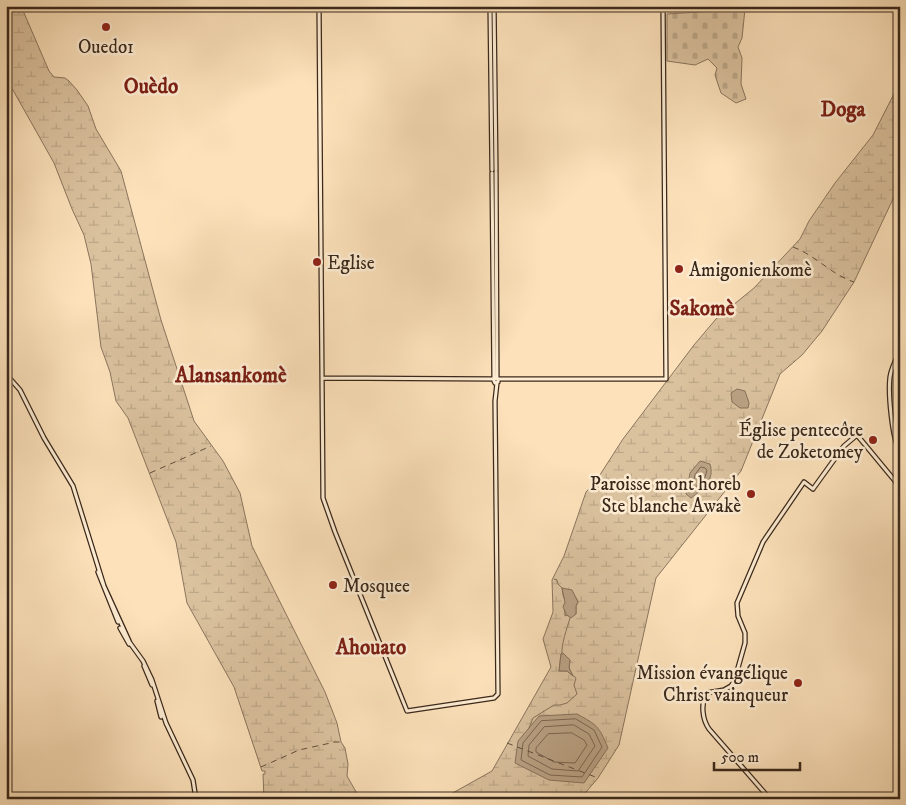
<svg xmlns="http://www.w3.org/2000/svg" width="906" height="805" font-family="'IM FELL DW Pica',serif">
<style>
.wetland{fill:url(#wetland-marsh);stroke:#8a755d;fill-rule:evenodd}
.cemetery{fill:url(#cemetery-stones);stroke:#8a755d}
.water{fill:#baa284;stroke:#87715a}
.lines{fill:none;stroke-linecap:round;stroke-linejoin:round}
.shore{stroke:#7a6550;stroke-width:1}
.stream{stroke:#87715a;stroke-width:1}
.ferry{stroke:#604d3a;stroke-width:1;stroke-dasharray:6 5;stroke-linecap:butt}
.secondary-casing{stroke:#3a281b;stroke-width:5.5}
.secondary{stroke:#fdecd2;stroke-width:3}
.poi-dot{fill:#8f2418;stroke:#fdecd2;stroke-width:2}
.labels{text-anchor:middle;stroke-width:5;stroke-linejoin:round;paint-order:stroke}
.poi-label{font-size:19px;fill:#3a281b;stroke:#fdecd2;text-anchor:start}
.quarter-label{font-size:21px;font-weight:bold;fill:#7a1f14;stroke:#fdecd2}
</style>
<defs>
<pattern id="wetland-marsh" width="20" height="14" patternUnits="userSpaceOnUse" patternTransform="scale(1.25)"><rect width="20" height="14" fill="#dbc29f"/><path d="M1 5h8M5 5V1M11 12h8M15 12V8" fill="none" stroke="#bda788"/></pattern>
<pattern id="cemetery-stones" width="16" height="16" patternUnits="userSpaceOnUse" patternTransform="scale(1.25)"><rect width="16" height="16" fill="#dbc29f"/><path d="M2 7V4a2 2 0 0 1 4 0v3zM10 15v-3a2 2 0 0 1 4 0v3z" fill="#bda788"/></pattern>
</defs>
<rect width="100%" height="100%" fill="#fce1ba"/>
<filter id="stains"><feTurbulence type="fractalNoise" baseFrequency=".004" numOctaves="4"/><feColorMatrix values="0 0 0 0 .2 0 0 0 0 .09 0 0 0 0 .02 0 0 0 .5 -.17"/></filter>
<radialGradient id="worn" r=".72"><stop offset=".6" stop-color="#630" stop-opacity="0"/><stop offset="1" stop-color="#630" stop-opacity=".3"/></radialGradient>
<path class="wetland" d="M 6,6 L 21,6 L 49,71 L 54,77 L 65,78 L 69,81 L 77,90 L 88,106 L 96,129 L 121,171 L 161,320 L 194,421 L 223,461 L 240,493 L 252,546 L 325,692 L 337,723 L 341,742 L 345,748 L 348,764 L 347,776 L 359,797 L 364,794 L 367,799 L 264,799 L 263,774 L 265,774 L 265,771 L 262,771 L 234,687 L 187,603 L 176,542 L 128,418 L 116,401 L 110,372 L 101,347 L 91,264 L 84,235 L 72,209 L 54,163 L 9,83 L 6,70 Z
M 900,82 L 900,184 L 854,282 L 822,331 L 802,355 L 780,374 L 741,471 L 656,578 L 619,745 L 598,778 L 580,799 L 442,799 L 492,771 L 551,667 L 543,639 L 553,612 L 552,580 L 564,556 L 586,492 L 596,481 L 623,439 L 694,345 L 716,319 L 754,288 L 800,239 L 809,221 L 835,183 L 873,135 ZM 562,588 C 571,591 575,594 578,602 L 576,606 L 576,614 L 569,616 L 565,615 L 564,605 L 566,603 L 563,595 ZM 561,654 L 570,660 L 569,668 L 573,676 L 567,671 L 559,671 Z"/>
<path class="cemetery" d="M 745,9 L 742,38 L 738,47 L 742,58 L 741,84 L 746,99 L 736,103 L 721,93 L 715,75 L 717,68 L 708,59 L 695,65 L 667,61 L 667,14 Z"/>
<path class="water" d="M 737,389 L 745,391 L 749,403 L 748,408 L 740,408 L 732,402 L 731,393 Z
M 700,461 L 710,464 C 715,480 703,489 691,498 L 686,494 L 690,473 Z
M 562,588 L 572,590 L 578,602 L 576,606 L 576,614 L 571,618 L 567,615 L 565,616 L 566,613 L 563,607 L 565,602 Z
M 563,653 L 570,660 L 569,668 L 573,676 L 567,671 L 559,671 L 561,654 Z
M 577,714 C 597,725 599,726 608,748 L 584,783 L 549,780 L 515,763 L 518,741 L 539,716 Z"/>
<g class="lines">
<path class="shore" d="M 701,467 L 705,468 L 707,470 L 704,481 L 695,487 L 693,485 L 695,475 Z
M 576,719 L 594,730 L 602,747 L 582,777 L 550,775 L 521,760 L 523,743 L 541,721 Z
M 574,725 L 589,734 L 595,746 L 578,771 L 552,769 L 528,756 L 529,745 L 544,727 Z
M 572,733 L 584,740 L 587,745 L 575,763 L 554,762 L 536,752 L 536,748 L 548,734 Z"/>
<path class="stream" d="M 554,579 L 557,580 L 558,584 L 562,588
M 562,654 C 561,645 567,628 570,618
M 529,728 L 533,718 L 554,705 L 560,705 L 567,703 L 577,694 L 574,685 L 576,678 L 572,675"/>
<path class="ferry" d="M 793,247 C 815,255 832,275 854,282
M 150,473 L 211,446
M 507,743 L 598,778
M 261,767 L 299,750 L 335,742 L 341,742
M 443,798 L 443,799"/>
<defs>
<path id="secondary" d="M 319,6 L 323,498 L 335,532 L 407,711 L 494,698 L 498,694 L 495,401 L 497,383
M 490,6 L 492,170
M 494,6 L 496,170
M 496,172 L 497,378
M 492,173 L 494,381 L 495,383 L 498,382 L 498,379 L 494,378
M 900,351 C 896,359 891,369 890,377 C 888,393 892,439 900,452
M 6,374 L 20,390 L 44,438 L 73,486 L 104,586 L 130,643 L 143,661 L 152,680 L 166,723 L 193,780 L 196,799
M 323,378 L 493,379
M 498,379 L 666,379 L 663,6
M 98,572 L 118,622
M 120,628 L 129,644
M 144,666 L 152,685
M 157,701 L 161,717
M 770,799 L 709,729 C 702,719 701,704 706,693 L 724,690 L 731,686 L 734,682 L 745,643 L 745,633 L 738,616 L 737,603 L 763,542 L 804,482 L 813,489 L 844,446 L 857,435 L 900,487"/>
</defs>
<use href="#secondary" class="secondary-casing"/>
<use href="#secondary" class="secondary"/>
</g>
<g class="poi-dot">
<circle cx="106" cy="27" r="5"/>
<circle cx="317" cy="262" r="5"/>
<circle cx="679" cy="269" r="5"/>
<circle cx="873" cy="440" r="5"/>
<circle cx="751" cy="494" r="5"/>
<circle cx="333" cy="585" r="5"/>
<circle cx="798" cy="683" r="5"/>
</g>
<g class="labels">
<g class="poi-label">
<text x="106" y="53" text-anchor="middle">Ouedo1</text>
<text x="327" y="269">Eglise</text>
<text x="689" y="276">Amigonienkomè</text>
<text x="863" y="436" text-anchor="end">Église pentecôte<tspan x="863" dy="22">de Zoketomey</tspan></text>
<text x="741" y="490" text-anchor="end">Paroisse mont horeb<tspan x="741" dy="22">Ste blanche Awakè</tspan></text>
<text x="343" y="592">Mosquee</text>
<text x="788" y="679" text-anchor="end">Mission évangélique<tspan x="788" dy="22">Christ vainqueur</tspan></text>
</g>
<g class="quarter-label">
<text x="151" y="93">Ouèdo</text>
<text x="843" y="116">Doga</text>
<text x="702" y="315">Sakomè</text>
<text x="231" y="382">Alansankomè</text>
<text x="371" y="654">Ahouato</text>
</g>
</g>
<rect width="906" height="805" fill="none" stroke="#fce1ba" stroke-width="25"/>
<rect x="8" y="8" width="891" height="790" fill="none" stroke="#3a281b" stroke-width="2.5"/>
<rect x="12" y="12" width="881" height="780" fill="none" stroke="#3a281b"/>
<path d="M714 762v8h86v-8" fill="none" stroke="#3a281b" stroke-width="2.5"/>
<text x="721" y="762" font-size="15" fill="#3a281b" stroke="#fdecd2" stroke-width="4" paint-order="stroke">500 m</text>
<rect width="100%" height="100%" filter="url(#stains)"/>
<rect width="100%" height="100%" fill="url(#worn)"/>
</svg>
